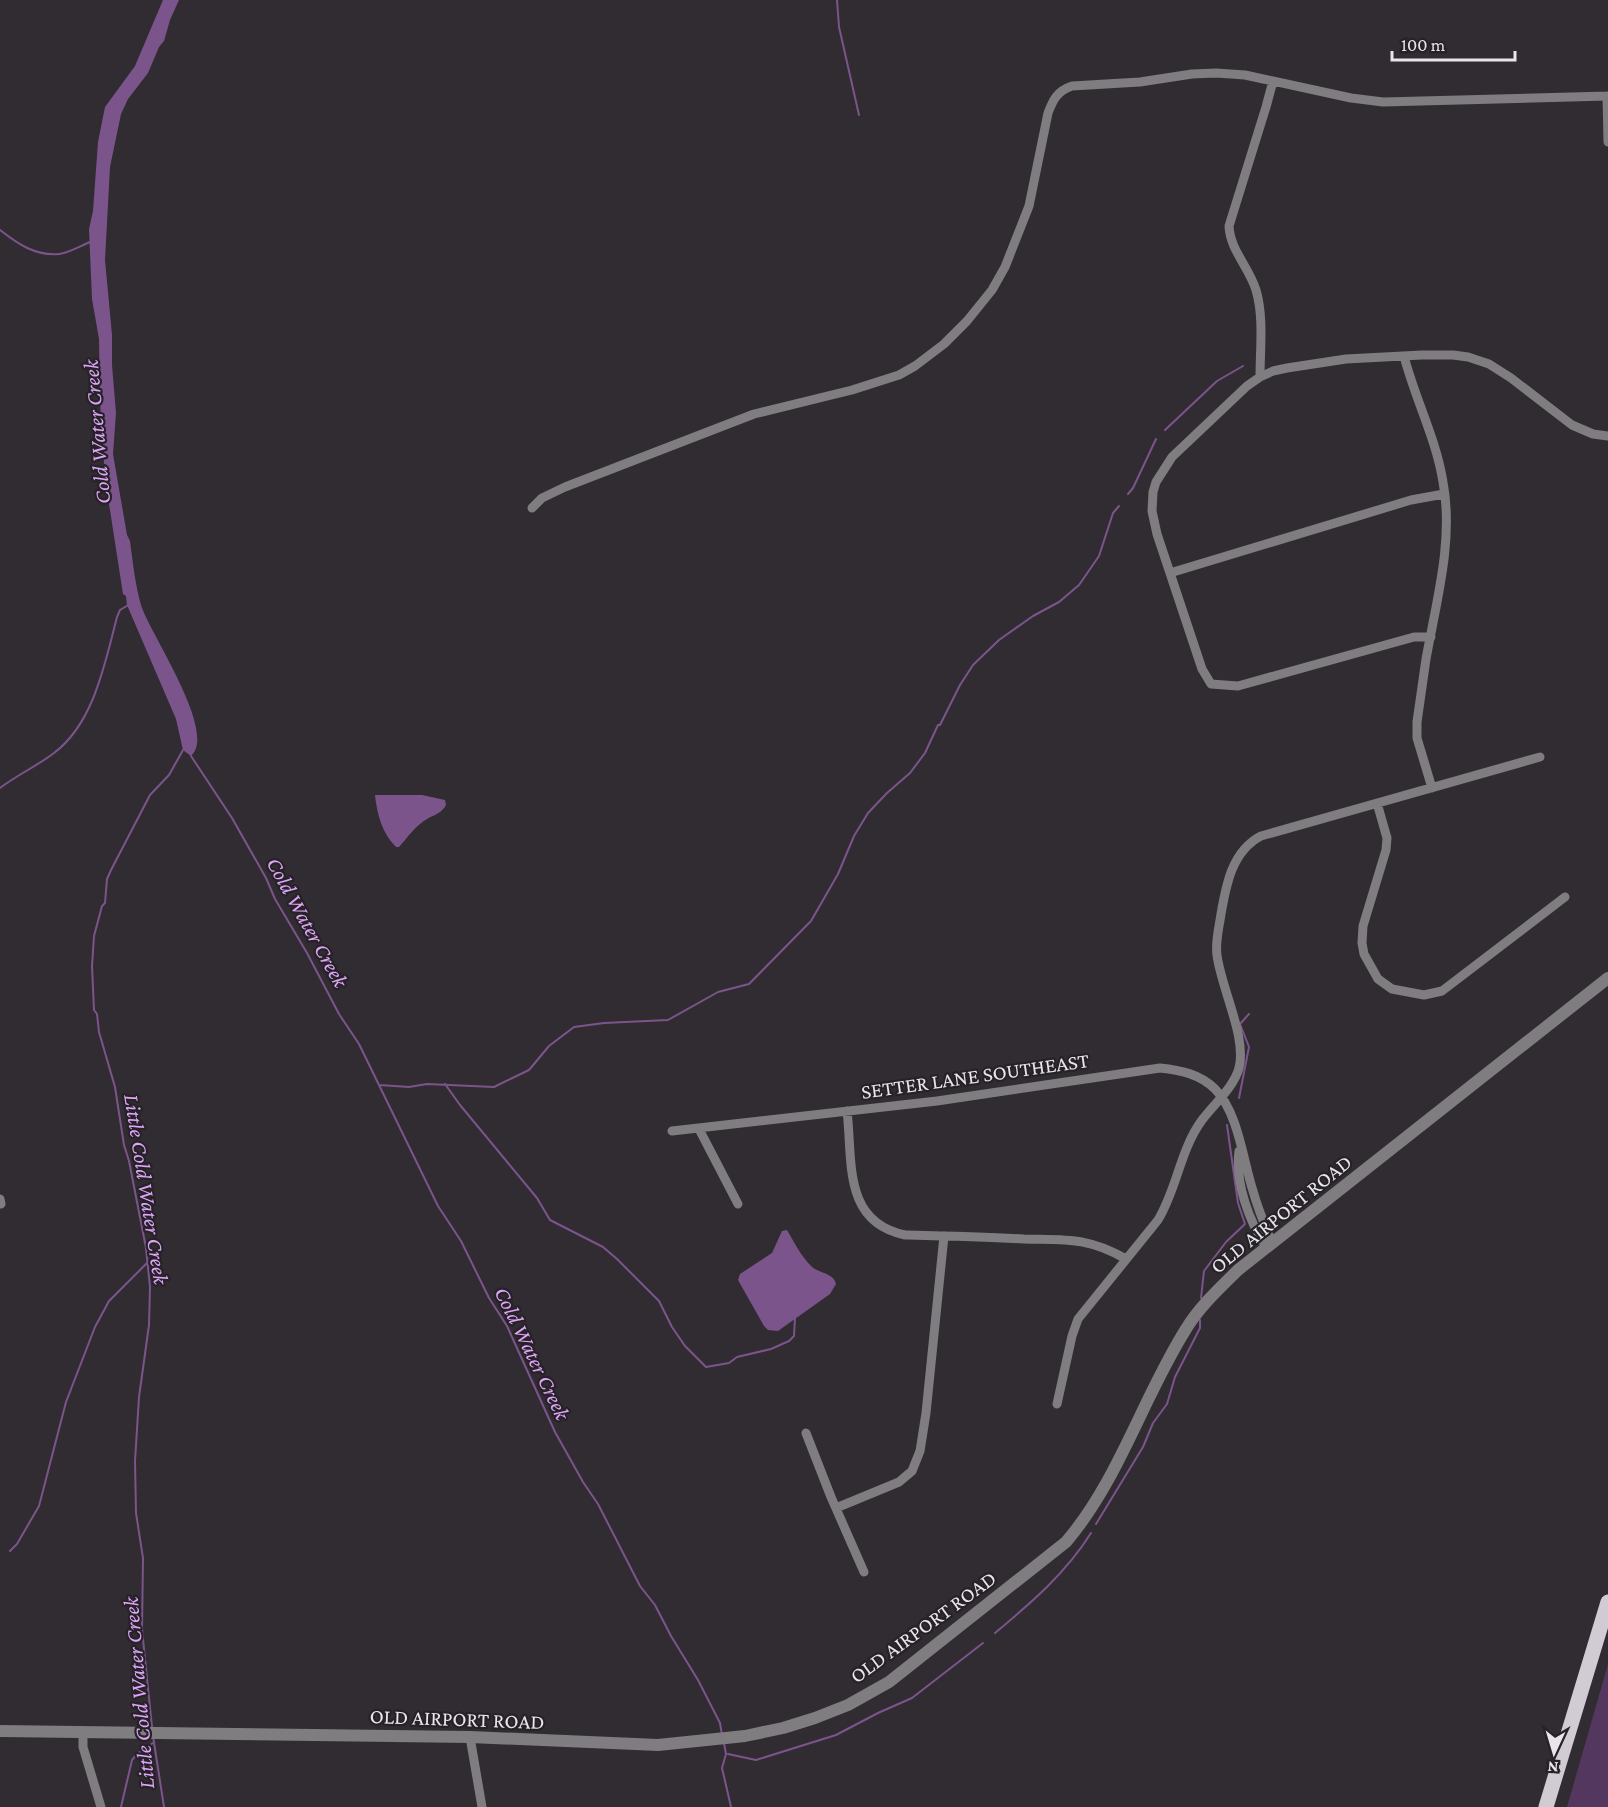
<svg xmlns="http://www.w3.org/2000/svg" width="1608" height="1807" font-family="'Crimson Pro',serif">
<style>
.green{fill:#53375e}
.water{fill:#7c548c}
.lines{fill:none;stroke-linecap:round;stroke-linejoin:round}
.stream{stroke:#7c548c;stroke-width:2}
.minor{stroke:#7f7d80;stroke-width:9}
.tertiary{stroke:#7f7d80;stroke-width:12}
.primary{stroke:#d1ccd3;stroke-width:15}
.labels{text-anchor:middle;stroke-width:4.5;stroke-linejoin:round;paint-order:stroke}
.street-label{font-size:21px;fill:#e8e6ea;stroke:#262228}
.water-label{font-size:22px;font-style:italic;fill:#dea5f7;stroke:#262228}
</style>
<rect width="100%" height="100%" fill="#302c32"/>
<path class="green" d="M 1608,1664 L 1608,1807 L 1567,1807 Z"/>
<path class="water" d="M 163,0 L 179,0 L 170,20 L 164,41 L 159,47 L 148,73 L 128,99 L 121,114 L 110,167 L 105,260 L 112,335 L 112,365 L 116,413 L 113,454 L 127,535 L 130,541 C 133,563 135,584 141,605 C 150,634 218,732 191,756 L 183,750 L 176,719 L 127,605 L 126,596 L 123,594 L 105,478 L 100,402 L 99,339 L 92,299 L 89,229 L 93,211 L 98,142 L 105,107 L 135,66 Z
M 375,795 L 422,795 L 445,800 L 446,805 C 442,813 434,815 427,819 C 415,826 408,837 399,847 L 396,847 C 382,833 377,814 375,795 Z
M 787,1230 C 794,1242 801,1256 811,1266 C 819,1274 833,1272 836,1284 L 830,1294 L 778,1331 L 768,1330 L 764,1326 L 738,1280 L 740,1274 L 772,1253 L 782,1231 Z"/>
<g class="lines">
<path class="stream" d="M 837,0 L 839,27 L 859,115
M 0,230 C 18,244 35,256 59,254 C 69,253 80,246 90,242
M 1165,430 L 1217,381 L 1243,366
M 1128,494 L 1133,488 L 1156,439
M 191,756 L 232,818 L 266,878 L 275,899 L 307,953 L 339,1014 L 359,1044 L 438,1206 L 461,1241 L 489,1298 L 507,1326 L 555,1432 L 583,1482 L 598,1504 L 640,1586 L 655,1605 L 671,1636 L 698,1680 L 720,1723 L 722,1735
M 0,788 C 17,775 37,766 54,753 C 94,723 105,663 117,617 L 120,610 L 130,604
M 445,1084 L 460,1105 L 537,1198 L 550,1220 L 603,1247 L 617,1259 L 659,1301 L 672,1327 L 685,1346 L 706,1367 L 729,1363 L 737,1357 L 771,1349 L 789,1341 L 794,1336 L 795,1318
M 379,1085 L 409,1087 L 427,1084 L 494,1087 L 529,1070 L 549,1046 L 574,1027 L 604,1023 L 668,1020 L 718,992 L 749,984 L 811,921 L 838,874 L 854,836 L 868,813 L 887,793 L 910,773 L 925,753 L 938,725 L 940,725 L 960,685 L 973,665 L 999,640 L 1033,616 L 1059,602 L 1079,585 L 1099,556 L 1113,513 L 1119,506
M 1239,1098 L 1249,1047 L 1240,1024 L 1249,1014
M 1201,1298 L 1204,1271 L 1226,1242 L 1245,1224 L 1238,1203 L 1227,1125
M 1096,1524 L 1143,1447 L 1153,1423 L 1167,1404 L 1175,1377 L 1200,1328 L 1200,1320
M 10,1551 L 17,1544 L 39,1506 L 66,1402 L 95,1327 L 109,1301 L 147,1263
M 995,1633 C 1031,1603 1066,1573 1091,1533
M 152,1727 L 142,1629 L 143,1558 L 136,1513 L 135,1461 L 139,1397 L 149,1325 L 150,1287 L 146,1248 L 129,1161 L 124,1145 L 115,1087 L 99,1032 L 97,1014 L 94,1010 L 92,966 L 94,936 L 102,906 L 105,903 L 107,879 L 111,870 L 150,795 L 169,775 L 183,750
M 153,1736 L 164,1807
M 724,1743 L 726,1754 L 722,1768 L 731,1807
M 728,1754 L 756,1760 L 836,1735 L 878,1713 L 912,1698 L 983,1643
M 121,1807 L 132,1760 L 137,1754 L 153,1743"/>
<path class="minor" d="M 1607,96 L 1608,142
M 1404,356 C 1415,399 1436,438 1443,482 C 1454,540 1436,603 1426,659 C 1423,680 1420,701 1417,722 L 1417,738 L 1432,788
M 1260,377 C 1260,349 1264,317 1256,290 C 1249,267 1230,250 1229,226 L 1266,107 L 1273,81
M 532,508 L 542,498 L 565,487 L 754,414 L 852,390 L 899,375 L 915,366 L 944,344 L 967,321 L 992,290 L 1005,267 L 1029,206 L 1048,113 C 1053,100 1057,91 1072,86 L 1140,82 L 1192,74 L 1216,73 L 1245,75 L 1351,98 L 1383,102 L 1608,96
M 1170,573 L 1411,500 L 1444,494
M 1431,637 L 1414,637 L 1238,686 L 1211,684 L 1202,669 L 1157,534 L 1152,511 L 1153,492 L 1156,482 L 1172,457 L 1247,386 L 1260,377 L 1273,371 L 1287,368 L 1346,359 L 1422,355 L 1453,355 L 1468,357 L 1489,364 L 1511,378 L 1572,425 L 1593,434 L 1608,436
M 1377,803 L 1387,838 L 1386,850 L 1363,926 L 1362,943 L 1364,954 L 1378,979 L 1392,989 L 1424,995 L 1442,991 L 1565,897
M 847,1111 C 853,1160 842,1222 905,1235 C 944,1236 984,1237 1024,1239 C 1066,1240 1088,1237 1126,1259
M 699,1129 L 738,1204
M 672,1131 L 937,1101 L 1160,1068 C 1180,1070 1200,1074 1215,1089 C 1238,1112 1243,1160 1253,1191 C 1258,1209 1265,1226 1272,1242
M 1239,1151 C 1235,1183 1249,1221 1266,1247
M 0,1199 L 1,1204
M 1057,1404 L 1072,1336 L 1078,1319 L 1158,1220 C 1177,1189 1180,1150 1202,1120 C 1214,1104 1234,1087 1239,1068 C 1247,1037 1221,988 1217,955 C 1215,942 1219,928 1221,914 C 1226,885 1232,851 1261,836 L 1540,757
M 806,1433 L 831,1497 L 864,1572
M 836,1508 L 899,1482 L 912,1471 L 920,1451 L 926,1413 L 944,1236
M 83,1732 L 83,1747 L 101,1807
M 470,1737 L 482,1807"/>
<path class="tertiary" d="M 0,1731 L 470,1737 L 658,1745 L 745,1736 L 783,1728 L 815,1718 L 848,1705 L 889,1682 L 1066,1542 C 1119,1480 1143,1397 1186,1329 C 1199,1307 1220,1288 1238,1270 L 1608,978"/>
<path class="primary" d="M 1546,1807 L 1608,1602"/>
</g>
<g class="labels">
<g class="street-label">
<text transform="translate(975 1076) rotate(-8)" y="7">SETTER LANE SOUTHEAST</text>
<text transform="translate(1281 1214) rotate(-39)" y="7">OLD AIRPORT ROAD</text>
<text transform="translate(923 1627) rotate(-36)" y="7">OLD AIRPORT ROAD</text>
<text transform="translate(457 1719) rotate(2)" y="7">OLD AIRPORT ROAD</text>
</g>
<g class="water-label">
<text transform="translate(96 432) rotate(-95)" y="8">Cold Water Creek</text>
<text transform="translate(308 922) rotate(61)" y="8">Cold Water Creek</text>
<text transform="translate(147 1189) rotate(81)" y="8">Little Cold Water Creek</text>
<text transform="translate(533 1353) rotate(64)" y="8">Cold Water Creek</text>
<text transform="translate(138 1693) rotate(-95)" y="8">Little Cold Water Creek</text>
</g>
</g>
<g transform="translate(1554 1753) rotate(184)" stroke="#262228" stroke-width="4.5" paint-order="stroke">
<path d="M0-4.5L10 22L0 15L-10 22Z" fill="#e8e6ea"/>
<text y="-9" font-size="16" font-weight="bold" text-anchor="middle" fill="#e8e6ea">N</text>
</g>
<path d="M1392 51v9h123v-9" fill="none" stroke="#e8e6ea" stroke-width="3"/>
<text x="1401" y="51" font-size="18" fill="#e8e6ea" stroke="#262228" stroke-width="4.5" paint-order="stroke">100 m</text>
</svg>
